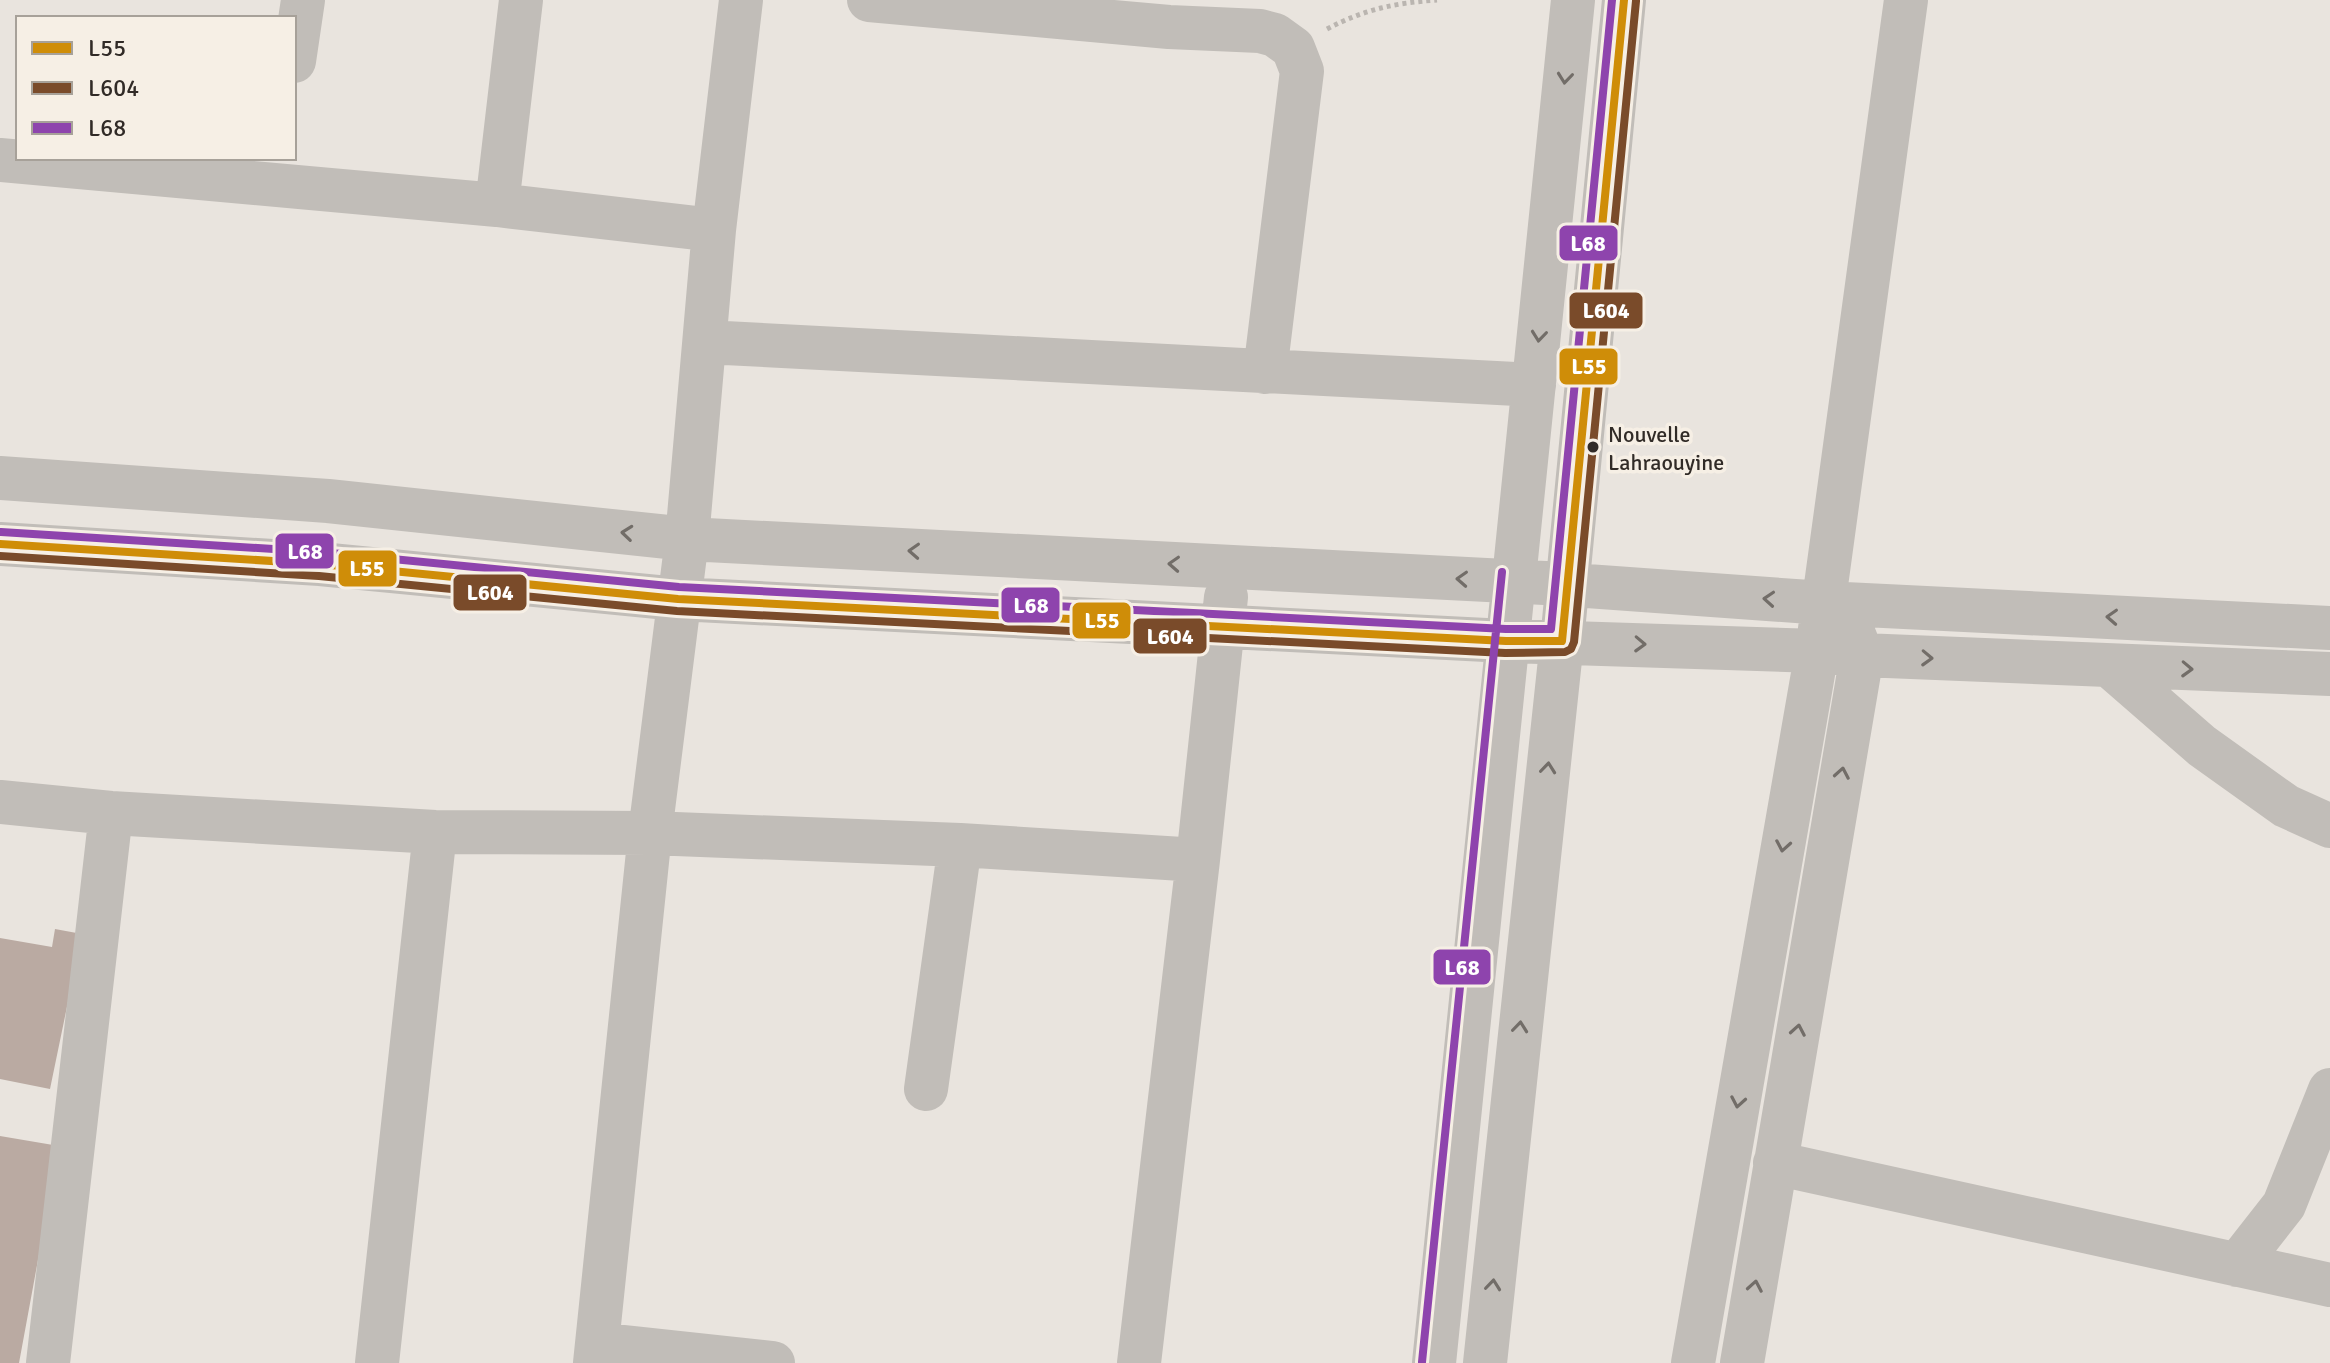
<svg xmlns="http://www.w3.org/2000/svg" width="2330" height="1363" font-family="Signika,sans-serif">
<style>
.building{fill:#baaaa2}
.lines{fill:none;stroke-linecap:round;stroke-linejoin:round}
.path{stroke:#bab5b0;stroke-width:5;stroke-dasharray:4 4;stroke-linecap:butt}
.minor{stroke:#c1bdb8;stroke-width:44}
.bus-1-casing{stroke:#f6efe5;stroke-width:14}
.bus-2-casing{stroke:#f6efe5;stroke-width:14}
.bus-3-casing{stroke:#f6efe5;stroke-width:14}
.bus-1{stroke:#cf8d08;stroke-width:8}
.bus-2{stroke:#7a4b2a;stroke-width:8}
.bus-3{stroke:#8e44ad;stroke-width:8}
.oneway{stroke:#726d68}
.bus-dot{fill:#312b27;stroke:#f6efe5;stroke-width:3}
.labels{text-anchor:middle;stroke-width:7;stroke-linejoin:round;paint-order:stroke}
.bus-label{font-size:22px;fill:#312b27;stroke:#f6efe5;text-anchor:start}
.line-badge{stroke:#f6efe5;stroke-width:3}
.badge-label{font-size:22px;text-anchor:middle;font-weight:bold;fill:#fff}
</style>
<rect width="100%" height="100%" fill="#e9e4de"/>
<path class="building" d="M 55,929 L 82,934 L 50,1089 L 0,1079 L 0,938 L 52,947 Z
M 0,1136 L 59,1146 L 19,1363 L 0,1363 Z"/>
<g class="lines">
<path class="path" d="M 1327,29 C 1365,9 1395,3 1437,0"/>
<path class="minor" d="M 869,0 L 1169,27 L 1260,31 L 1275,35 L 1293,48 L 1302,71 L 1265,372
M 294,61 L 303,0
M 0,160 L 497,205 L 714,230
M 497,205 L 521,0
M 705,342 L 1534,385
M 0,478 L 328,501 L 687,539 L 1545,583 L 1824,603 L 2330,628
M 0,544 L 320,564 L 678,599 L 1506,641 L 1817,651 L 1862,655 L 2330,674
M 2110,666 L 2202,746 L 2286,806 L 2330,826
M 0,802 L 111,813 L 435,832 L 650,833 L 960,845 L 1198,860
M 926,1089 L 960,845
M 1775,1163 L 2330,1285
M 2237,1265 L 2284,1205 L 2330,1090
M 597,1344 L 773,1363
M 48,1363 L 111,813
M 377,1363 L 435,832
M 595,1363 L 650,833 L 687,539 L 714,230 L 741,0
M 1139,1363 L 1198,860 L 1226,597
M 1434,1363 L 1573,0
M 1485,1363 L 1562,641 L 1624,0
M 1693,1363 L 1817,651 L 1906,0
M 1742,1363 L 1862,655 L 1852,630"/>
<defs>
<path id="bus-1" d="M 0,544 L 320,564 L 678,599 L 1506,641 L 1562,641 L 1624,0"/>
<path id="bus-2" d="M 0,556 L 319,576 L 677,611 L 1505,653 L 1565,652 L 1571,649 L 1574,642 L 1636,1"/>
<path id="bus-3" d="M 1,532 L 321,552 L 679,587 L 1506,629 L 1551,629 L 1612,0
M 1422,1362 L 1502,572"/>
</defs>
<use href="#bus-1" class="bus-1-casing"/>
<use href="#bus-2" class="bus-2-casing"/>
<use href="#bus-3" class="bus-3-casing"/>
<use href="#bus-1" class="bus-1"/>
<use href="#bus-2" class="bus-2"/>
<use href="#bus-3" class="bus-3"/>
</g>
<defs><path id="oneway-chevron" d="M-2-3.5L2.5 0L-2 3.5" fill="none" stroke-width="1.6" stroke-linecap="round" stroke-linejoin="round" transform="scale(2)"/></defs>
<g class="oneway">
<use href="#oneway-chevron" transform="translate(1565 78) rotate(96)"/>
<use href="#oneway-chevron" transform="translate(1539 336) rotate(96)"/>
<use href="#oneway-chevron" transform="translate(627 533) rotate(-174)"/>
<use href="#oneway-chevron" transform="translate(914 551) rotate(-177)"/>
<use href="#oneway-chevron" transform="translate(1174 564) rotate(-177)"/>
<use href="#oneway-chevron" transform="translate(1462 579) rotate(-177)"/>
<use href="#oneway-chevron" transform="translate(1769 599) rotate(-176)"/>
<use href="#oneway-chevron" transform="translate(2112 617) rotate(-177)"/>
<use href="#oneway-chevron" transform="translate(1640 644) rotate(2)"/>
<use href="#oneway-chevron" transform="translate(1927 658) rotate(2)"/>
<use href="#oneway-chevron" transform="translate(2187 669) rotate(2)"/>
<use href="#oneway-chevron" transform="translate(1548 768) rotate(-84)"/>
<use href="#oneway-chevron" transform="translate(1842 773) rotate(-80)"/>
<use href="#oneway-chevron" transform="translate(1783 846) rotate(100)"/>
<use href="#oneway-chevron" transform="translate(1520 1027) rotate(-84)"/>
<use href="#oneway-chevron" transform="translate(1798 1030) rotate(-80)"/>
<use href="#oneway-chevron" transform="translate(1738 1102) rotate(100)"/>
<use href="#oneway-chevron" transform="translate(1493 1285) rotate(-84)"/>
<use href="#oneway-chevron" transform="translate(1755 1286) rotate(-80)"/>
</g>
<circle class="bus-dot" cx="1593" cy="447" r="7"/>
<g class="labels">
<g class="bus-label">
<text x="1608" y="442">Nouvelle<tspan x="1608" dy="28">Lahraouyine</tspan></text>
</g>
</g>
<g class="line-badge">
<rect x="1558" y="224" width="61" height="38" rx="8" fill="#8e44ad"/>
<rect x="1568" y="291" width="76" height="39" rx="8" fill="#7a4b2a"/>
<rect x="1558" y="347" width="61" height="39" rx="8" fill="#cf8d08"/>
<rect x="274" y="532" width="61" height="38" rx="8" fill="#8e44ad"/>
<rect x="337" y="549" width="61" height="39" rx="8" fill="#cf8d08"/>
<rect x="452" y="573" width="76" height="39" rx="8" fill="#7a4b2a"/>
<rect x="1000" y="586" width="61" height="38" rx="8" fill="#8e44ad"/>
<rect x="1071" y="601" width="61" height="39" rx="8" fill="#cf8d08"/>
<rect x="1132" y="617" width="76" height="38" rx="8" fill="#7a4b2a"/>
<rect x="1432" y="948" width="60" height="38" rx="8" fill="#8e44ad"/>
</g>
<g class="badge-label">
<text x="1588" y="251">L68</text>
<text x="1606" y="318">L604</text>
<text x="1589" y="374">L55</text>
<text x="305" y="559">L68</text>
<text x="367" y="576">L55</text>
<text x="490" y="600">L604</text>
<text x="1031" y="613">L68</text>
<text x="1102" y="628">L55</text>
<text x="1170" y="644">L604</text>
<text x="1462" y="975">L68</text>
</g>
<rect x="16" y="16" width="280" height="144" fill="#f6efe5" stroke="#a7a199" stroke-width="2"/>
<rect x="32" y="42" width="40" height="12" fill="#cf8d08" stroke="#a7a199" stroke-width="2"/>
<text x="88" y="56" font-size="24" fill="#312b27">L55</text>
<rect x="32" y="82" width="40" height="12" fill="#7a4b2a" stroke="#a7a199" stroke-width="2"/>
<text x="88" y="96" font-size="24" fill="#312b27">L604</text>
<rect x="32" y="122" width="40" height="12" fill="#8e44ad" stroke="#a7a199" stroke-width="2"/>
<text x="88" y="136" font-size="24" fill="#312b27">L68</text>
</svg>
